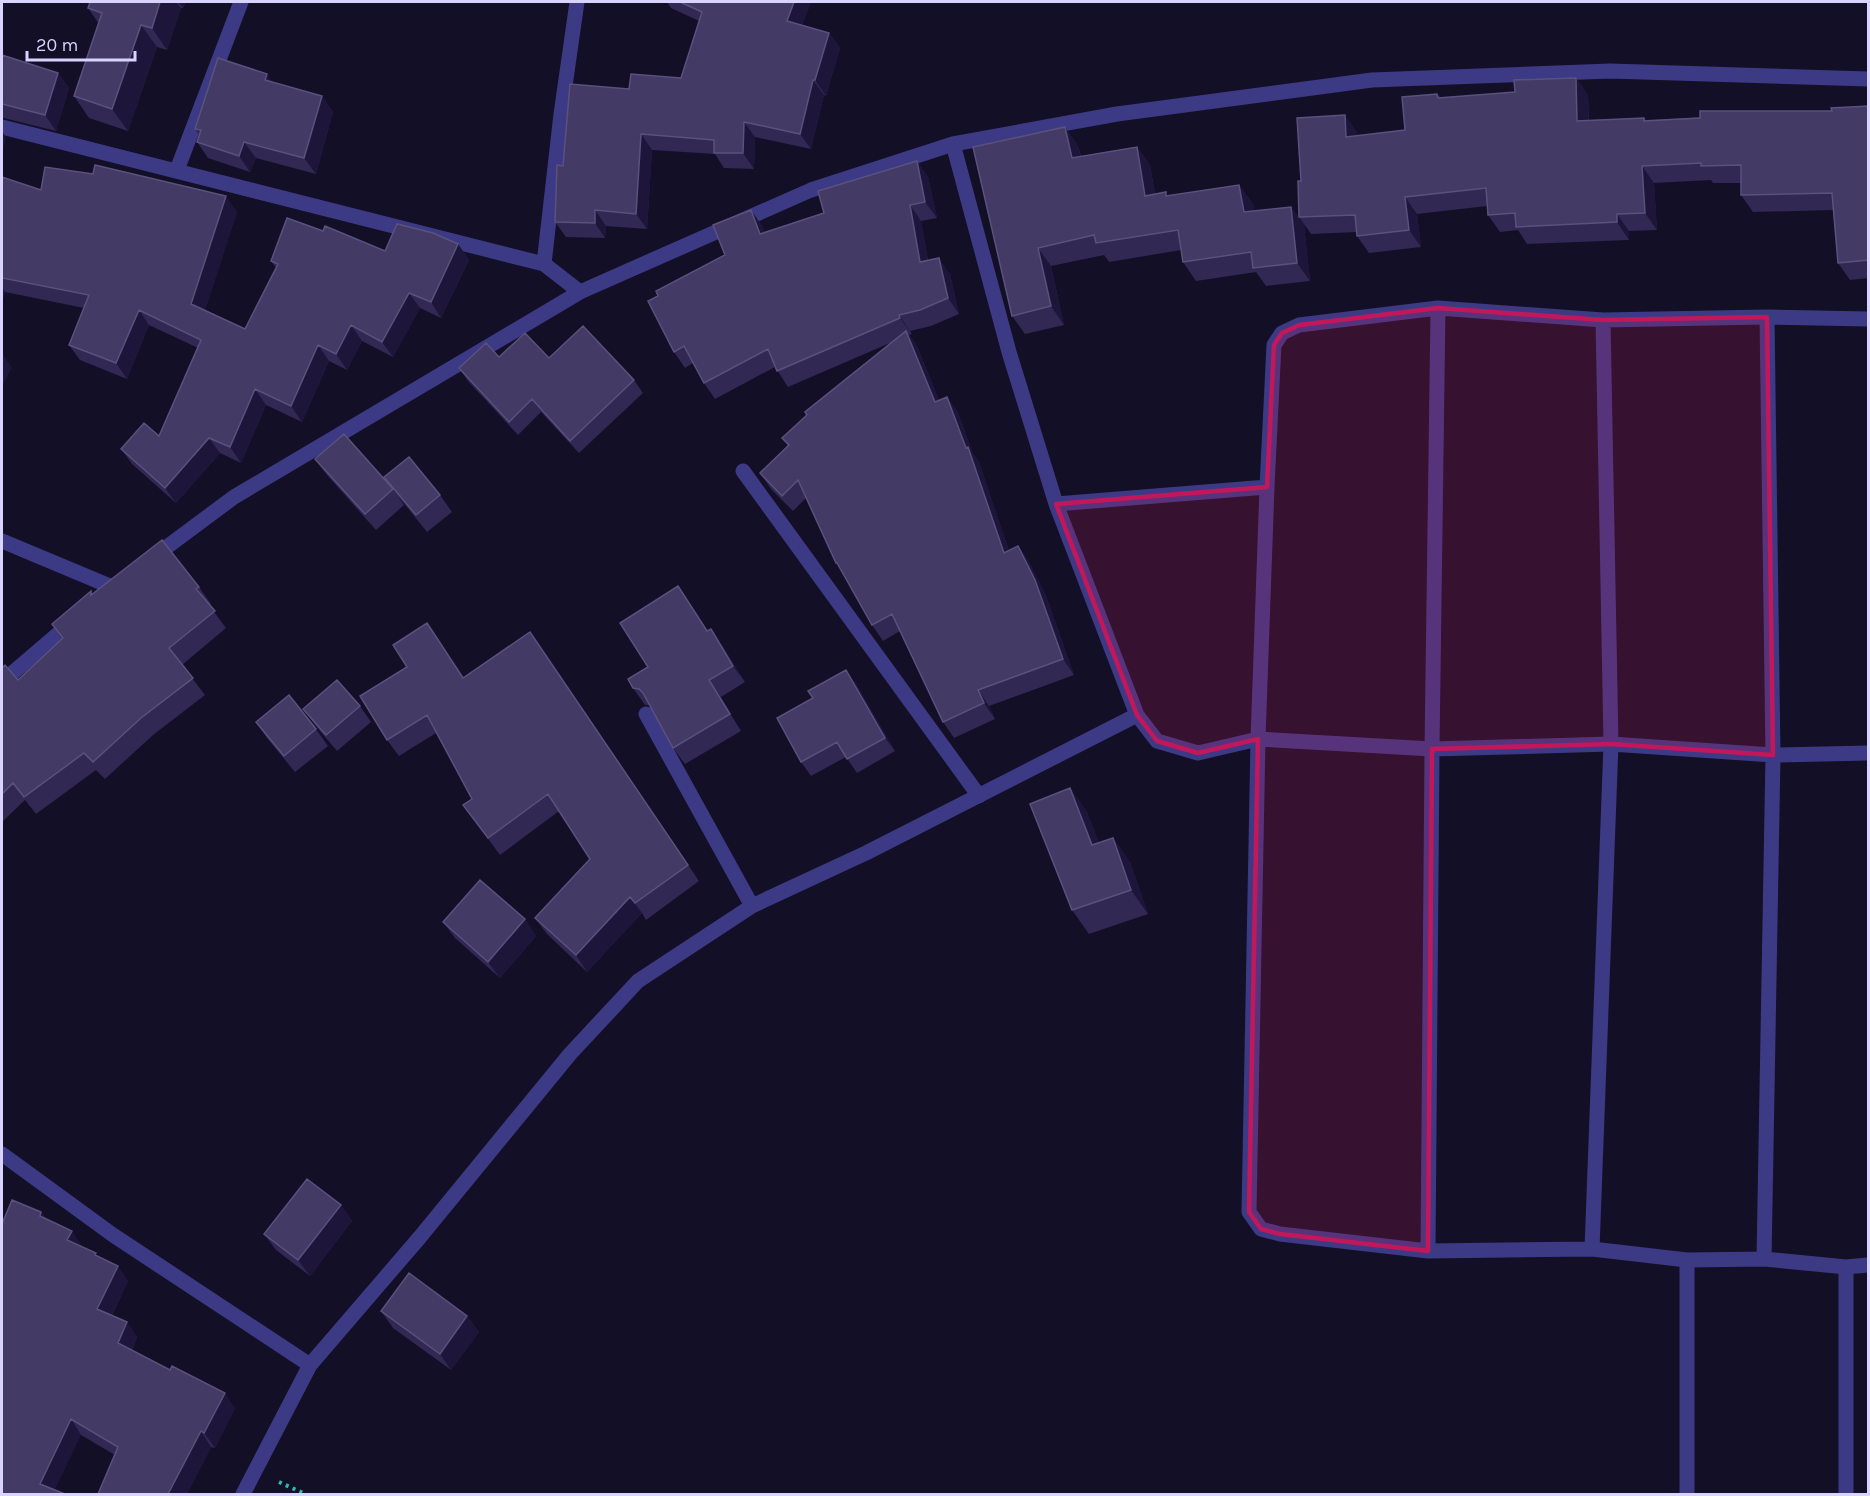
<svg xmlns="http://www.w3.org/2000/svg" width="1870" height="1496" font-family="Karla,sans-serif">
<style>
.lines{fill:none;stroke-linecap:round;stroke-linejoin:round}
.path{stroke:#2fb8b0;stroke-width:4;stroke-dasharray:3 4.5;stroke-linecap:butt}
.minor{stroke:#3d3a85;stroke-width:15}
.wall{fill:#312854}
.shaded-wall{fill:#1d163a}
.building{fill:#433a66;stroke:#5a527e;stroke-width:1.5}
.marked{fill:#c2185b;fill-opacity:0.2;stroke:#c2185b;stroke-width:4.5;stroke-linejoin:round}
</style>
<rect width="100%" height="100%" fill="#130f26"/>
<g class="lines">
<path class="path" d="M 279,1482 L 305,1494"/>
<path class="minor" d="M 2,127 L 544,264 L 580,292
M 953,144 L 1009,352 L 1056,504 L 1137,715 L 1157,741 L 1198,753 L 1258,739 L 1432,749 L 1611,744 L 1773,755 L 1868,753
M 177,170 L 241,2
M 544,264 L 561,114 L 577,2
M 1868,319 L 1767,317 L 1603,320 L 1438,308 L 1299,325 L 1282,333 L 1274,345 L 1267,487 L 1258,739 L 1249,1212 L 1261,1229 L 1280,1234 L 1428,1251 L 1592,1249 L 1687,1260 L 1764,1259 L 1846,1267 L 1868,1265
M 743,471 L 979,796
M 1056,504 L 1267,487
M 2,541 L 112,587
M 152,558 L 234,497 L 580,292 L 811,190 L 953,144 L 1117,114 L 1372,80 L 1610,71 L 1868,79
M 2,682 L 72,622
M 646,714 L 752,906
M 2,1154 L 113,1235 L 310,1365
M 1592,1249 L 1611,744 L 1603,320
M 1428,1251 L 1432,749 L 1438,308
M 1764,1259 L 1773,755 L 1767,317
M 1846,1267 L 1846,1494
M 243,1494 L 310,1365 L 420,1237 L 570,1054 L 638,981 L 752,906 L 866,853 L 1137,715
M 1687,1494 L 1687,1260"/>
</g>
<path class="wall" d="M 90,2 L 186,2 L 183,8 L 181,8 L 167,50 L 157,47 L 128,131 L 89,118 L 74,96 L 99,24 L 88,8 Z
M 667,2 L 811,2 L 802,25 L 829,33 L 840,48 L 826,96 L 824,95 L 811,149 L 755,137 L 754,169 L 724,168 L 715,154 L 652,150 L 647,229 L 606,226 L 605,238 L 566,237 L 555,222 L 563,166 L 629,89 L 681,78 L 699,21 L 671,8 Z
M 2,55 L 58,73 L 69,88 L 56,131 L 4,118 L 2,118 Z
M 1576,78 L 1588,95 L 1589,120 L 1644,118 L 1646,120 L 1832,111 L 1869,106 L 1869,278 L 1850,280 L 1838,263 L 1833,210 L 1753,212 L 1741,195 L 1741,183 L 1713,183 L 1711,180 L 1654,183 L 1657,230 L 1629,231 L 1629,240 L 1527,244 L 1518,230 L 1500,232 L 1488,215 L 1487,206 L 1417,214 L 1421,247 L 1369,253 L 1357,236 L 1357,232 L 1311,234 L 1299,217 L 1301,181 L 1357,132 L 1357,136 L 1405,130 L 1437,94 L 1441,98 L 1515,92 Z
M 273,83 L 322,96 L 333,112 L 316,174 L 256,158 L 250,172 L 208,158 L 197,142 L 199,135 L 195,129 Z
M 1065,127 L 1078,146 L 1081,156 L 1137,147 L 1150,165 L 1155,194 L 1168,196 L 1239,185 L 1253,204 L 1254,211 L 1291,207 L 1304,225 L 1310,281 L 1266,286 L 1256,272 L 1196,281 L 1183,262 L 1181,250 L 1109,262 L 1104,255 L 1051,266 L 1064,325 L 1025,334 L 1012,316 Z
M 917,161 L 928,177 L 937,218 L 921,221 L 928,260 L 950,274 L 959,314 L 931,326 L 910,331 L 912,334 L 909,335 L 917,346 L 939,400 L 947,397 L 958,413 L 973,454 L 979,462 L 1009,551 L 1018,546 L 1029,562 L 1046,596 L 1074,675 L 989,706 L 995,719 L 954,738 L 943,722 L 900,631 L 883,641 L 872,625 L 845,577 L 836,563 L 806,498 L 793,511 L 771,489 L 760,473 L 788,446 L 782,438 L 890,343 L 788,387 L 775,367 L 715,399 L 704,383 L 693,363 L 685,368 L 674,352 L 658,296 L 725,255 L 751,210 L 762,226 L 764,232 L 824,213 Z
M 2,177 L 41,190 L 237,212 L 205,310 L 245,329 L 276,268 L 271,261 L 323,231 L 385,251 L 458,244 L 469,260 L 441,318 L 420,308 L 393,357 L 362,341 L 347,370 L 329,361 L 302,422 L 266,405 L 241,463 L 220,453 L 176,503 L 132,464 L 121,449 L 159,436 L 198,348 L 149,325 L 127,379 L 80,360 L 69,345 L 84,308 L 5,292 L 2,301 Z
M 499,357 L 549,358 L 634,380 L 643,393 L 579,453 L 541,412 L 518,435 L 468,381 L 459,368 Z
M 315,459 L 391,487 L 384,477 L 440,495 L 452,512 L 427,532 L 398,496 L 404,505 L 376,530 L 327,475 Z
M 678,586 L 708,631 L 722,645 L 745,682 L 721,697 L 741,731 L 685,764 L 673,748 L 650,705 L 645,705 L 633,688 L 648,667 Z
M 199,587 L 211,604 L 209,605 L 226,628 L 182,665 L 205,695 L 153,735 L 105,779 L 96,770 L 36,814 L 25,800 L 2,822 L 2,668 L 18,680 L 62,639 L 52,624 L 93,594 Z
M 530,632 L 699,881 L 646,920 L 642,913 L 587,972 L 547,934 L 535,918 L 590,859 L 559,811 L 500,855 L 463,805 L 472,799 L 436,733 L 399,756 L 387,740 L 407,667 L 438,639 L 464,678 Z
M 846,670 L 856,684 L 895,751 L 857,773 L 846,757 L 811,776 L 801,762 L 813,698 Z
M 360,706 L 371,722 L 337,751 L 315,725 L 303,709 Z
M 256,722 L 316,729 L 328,746 L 295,772 L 267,738 Z
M 1070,788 L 1087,812 L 1099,843 L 1113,838 L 1130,862 L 1148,914 L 1089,934 L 1072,910 Z
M 525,919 L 536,936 L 500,978 L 455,938 L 443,922 Z
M 341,1205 L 352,1221 L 310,1276 L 276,1250 L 264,1234 Z
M 41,1212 L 46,1219 L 82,1247 L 99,1257 L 128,1281 L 112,1315 L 127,1322 L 137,1337 L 132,1350 L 235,1408 L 215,1448 L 211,1447 L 187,1494 L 98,1494 L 115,1455 L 81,1435 L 2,1494 Z
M 381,1311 L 467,1316 L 479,1332 L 451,1370 L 393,1328 Z"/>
<path class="shaded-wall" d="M 160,2 L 176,2 L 181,8 L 167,50 L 152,28 Z
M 178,2 L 186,2 L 183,8 Z
M 794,2 L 811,2 L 798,37 L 787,21 Z
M 141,25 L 157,47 L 128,131 L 112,109 Z
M 829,33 L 840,48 L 826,96 L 815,80 Z
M 58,73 L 69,88 L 56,131 L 45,115 Z
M 267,74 L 278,90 L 265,80 Z
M 1576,78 L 1588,95 L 1589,138 L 1577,121 Z
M 813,80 L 824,95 L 811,149 L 800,134 Z
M 322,96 L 333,112 L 316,174 L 304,158 Z
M 1345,115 L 1357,132 L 1358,154 L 1346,137 Z
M 744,122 L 755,137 L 754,169 L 743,153 Z
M 1065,127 L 1078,146 L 1085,176 L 1072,158 Z
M 2,131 L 6,138 L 2,152 Z
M 641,134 L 652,150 L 647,229 L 636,214 Z
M 244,142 L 256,158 L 250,172 L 239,156 Z
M 1137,147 L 1150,165 L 1158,214 L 1145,196 Z
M 917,161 L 928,177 L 937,218 L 925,202 Z
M 1642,166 L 1654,183 L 1657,230 L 1645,213 Z
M 1239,185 L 1253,204 L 1257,230 L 1244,212 Z
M 226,196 L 237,212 L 202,320 L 191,304 Z
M 1405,197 L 1417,214 L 1421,247 L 1409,230 Z
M 910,205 L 921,221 L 931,278 L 920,262 Z
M 1291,207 L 1304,225 L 1310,281 L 1297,263 Z
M 595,210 L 606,226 L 605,238 L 595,223 Z
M 751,210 L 762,226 L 771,250 L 760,234 Z
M 1617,214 L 1629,231 L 1629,240 L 1617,222 Z
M 458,244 L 469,260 L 441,318 L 431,302 Z
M 1038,248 L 1051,266 L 1064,325 L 1051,306 Z
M 939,258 L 950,274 L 959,314 L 948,298 Z
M 2,287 L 5,292 L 2,301 Z
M 409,293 L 420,308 L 393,357 L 382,342 Z
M 139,310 L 149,325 L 127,379 L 116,363 Z
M 899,315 L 910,331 L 912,334 L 900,318 Z
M 351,325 L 362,341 L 347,370 L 336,354 Z
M 906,331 L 917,346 L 946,417 L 935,402 Z
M 318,345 L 329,361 L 302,422 L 291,406 Z
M 2,353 L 12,368 L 2,386 Z
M 255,389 L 266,405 L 241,463 L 230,447 Z
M 947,397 L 958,413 L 973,454 L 979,462 L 1015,569 L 1004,553 Z
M 209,438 L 220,453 L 176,503 L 165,488 Z
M 1018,546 L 1029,562 L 1046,596 L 1074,675 L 1063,659 Z
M 711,629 L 722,645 L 745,682 L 733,666 Z
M 846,670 L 856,684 L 895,751 L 885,738 Z
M 709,680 L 721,697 L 741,731 L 730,714 Z
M 978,690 L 989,706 L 995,719 L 984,703 Z
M 1070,788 L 1087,812 L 1109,869 L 1092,845 Z
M 1113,838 L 1130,862 L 1148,914 L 1131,890 Z
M 630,897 L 642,913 L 587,972 L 576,955 Z
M 525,919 L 536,936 L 500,978 L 488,962 Z
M 341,1205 L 352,1221 L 310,1276 L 298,1260 Z
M 41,1212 L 52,1227 L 40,1216 Z
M 72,1231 L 82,1246 L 78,1255 L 67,1240 Z
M 118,1266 L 128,1281 L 107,1324 L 97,1309 Z
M 467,1316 L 479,1332 L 451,1370 L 440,1354 Z
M 127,1322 L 137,1337 L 128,1358 L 118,1343 Z
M 225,1393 L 235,1408 L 215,1448 L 204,1433 Z
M 71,1419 L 81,1435 L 53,1494 L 40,1484 Z
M 201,1431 L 211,1447 L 187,1494 L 168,1494 Z"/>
<path class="building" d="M 90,2 L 160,2 L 152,28 L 141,25 L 112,109 L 74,96 L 102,13 L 88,8 Z
M 680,2 L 794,2 L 787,21 L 829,33 L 815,80 L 813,80 L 800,134 L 744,122 L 743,153 L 714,153 L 714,140 L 641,134 L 636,214 L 595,210 L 595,223 L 555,222 L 557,165 L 563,166 L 570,84 L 629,89 L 631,74 L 681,78 L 702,12 Z
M 2,55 L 58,73 L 45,115 L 2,104 Z
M 218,58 L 267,74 L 265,80 L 322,96 L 304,158 L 244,142 L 239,156 L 197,142 L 201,130 L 195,129 Z
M 1576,78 L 1577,121 L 1644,118 L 1644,121 L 1700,118 L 1700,111 L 1832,111 L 1831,108 L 1869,106 L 1869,260 L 1838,263 L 1832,193 L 1741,195 L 1741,165 L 1701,166 L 1701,163 L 1642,166 L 1645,213 L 1617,214 L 1617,222 L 1516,227 L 1515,213 L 1488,215 L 1486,188 L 1405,197 L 1409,230 L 1357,236 L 1355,215 L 1299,217 L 1298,181 L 1301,181 L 1297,118 L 1345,115 L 1346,137 L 1405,130 L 1402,97 L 1437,94 L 1438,98 L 1515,92 L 1514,80 Z
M 1065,127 L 1072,158 L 1137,147 L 1145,196 L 1166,192 L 1166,196 L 1239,185 L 1244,212 L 1291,207 L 1297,263 L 1253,268 L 1251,252 L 1183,262 L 1178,230 L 1096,243 L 1094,235 L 1038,248 L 1051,306 L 1012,316 L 973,147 Z
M 917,161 L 925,202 L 910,205 L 920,262 L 939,258 L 948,298 L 920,310 L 899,315 L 900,318 L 777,371 L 768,349 L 704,383 L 684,346 L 674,352 L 648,301 L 658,296 L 656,291 L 725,255 L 713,225 L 751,210 L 760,234 L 824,213 L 818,191 Z
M 95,165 L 226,196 L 191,304 L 245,329 L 278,264 L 271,261 L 287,218 L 323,231 L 325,226 L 385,251 L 397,224 L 433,233 L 458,244 L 431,302 L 409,293 L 382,342 L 351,325 L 336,354 L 318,345 L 291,406 L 255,389 L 230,447 L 209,438 L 165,488 L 121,449 L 144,423 L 159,436 L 201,340 L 139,310 L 116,363 L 69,345 L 89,295 L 2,278 L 2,177 L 41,190 L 45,167 L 93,174 Z
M 583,326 L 634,380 L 570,441 L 532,399 L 509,422 L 459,368 L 486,343 L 499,357 L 525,333 L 549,358 Z
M 906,331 L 935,402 L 947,397 L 966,448 L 968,447 L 1004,553 L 1018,546 L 1035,580 L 1063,659 L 978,690 L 984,703 L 943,722 L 892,614 L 872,625 L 837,563 L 836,563 L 798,480 L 782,496 L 760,473 L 789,445 L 782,438 L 807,415 L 805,412 Z
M 344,434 L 393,489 L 365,514 L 315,459 Z
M 409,457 L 440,495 L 416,515 L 384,477 Z
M 162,540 L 199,587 L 196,589 L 215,611 L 169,648 L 193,678 L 141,718 L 93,762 L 84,753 L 24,797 L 13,783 L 2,794 L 2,668 L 5,665 L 18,680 L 63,638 L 52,624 L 91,591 L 91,595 Z
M 678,586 L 707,631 L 711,629 L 733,666 L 709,680 L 730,714 L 673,748 L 643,693 L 639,689 L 633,688 L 628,679 L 648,667 L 620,623 Z
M 427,623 L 463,678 L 530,632 L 688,865 L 635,903 L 630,897 L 576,955 L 535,918 L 590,859 L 548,794 L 488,838 L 463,805 L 472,799 L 427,715 L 387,740 L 360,696 L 407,667 L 393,645 Z
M 846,670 L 885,738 L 847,759 L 837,742 L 801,762 L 777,718 L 813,698 L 808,691 Z
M 337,680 L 360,706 L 326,735 L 303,709 Z
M 289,695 L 316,729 L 284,756 L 256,722 Z
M 1070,788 L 1092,845 L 1113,838 L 1131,890 L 1072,910 L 1030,804 Z
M 480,880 L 525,919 L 488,962 L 443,922 Z
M 307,1179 L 341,1205 L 298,1260 L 264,1234 Z
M 12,1200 L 41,1212 L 40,1216 L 72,1231 L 67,1240 L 96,1253 L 95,1255 L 118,1266 L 97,1309 L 127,1322 L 118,1343 L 170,1370 L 172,1366 L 225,1393 L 204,1433 L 201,1431 L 168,1494 L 98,1494 L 118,1447 L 71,1419 L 40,1484 L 65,1494 L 2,1494 L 2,1224 Z
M 409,1273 L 467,1316 L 440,1354 L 381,1311 Z"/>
<path class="marked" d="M 1438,308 L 1603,320 L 1767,317 L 1773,755 L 1611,744 L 1432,749 L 1428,1251 L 1280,1234 L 1261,1229 L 1249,1212 L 1258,739 L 1198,753 L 1157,741 L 1137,715 L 1056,504 L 1267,487 L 1274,345 L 1282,333 L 1299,325 Z"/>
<rect width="1870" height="1496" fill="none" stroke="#d9d4ff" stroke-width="6"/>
<path d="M27 51v9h108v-9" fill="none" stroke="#d9d4ff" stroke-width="3"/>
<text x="36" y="51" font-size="18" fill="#d9d4ff" stroke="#130f26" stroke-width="4.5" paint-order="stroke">20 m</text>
</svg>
